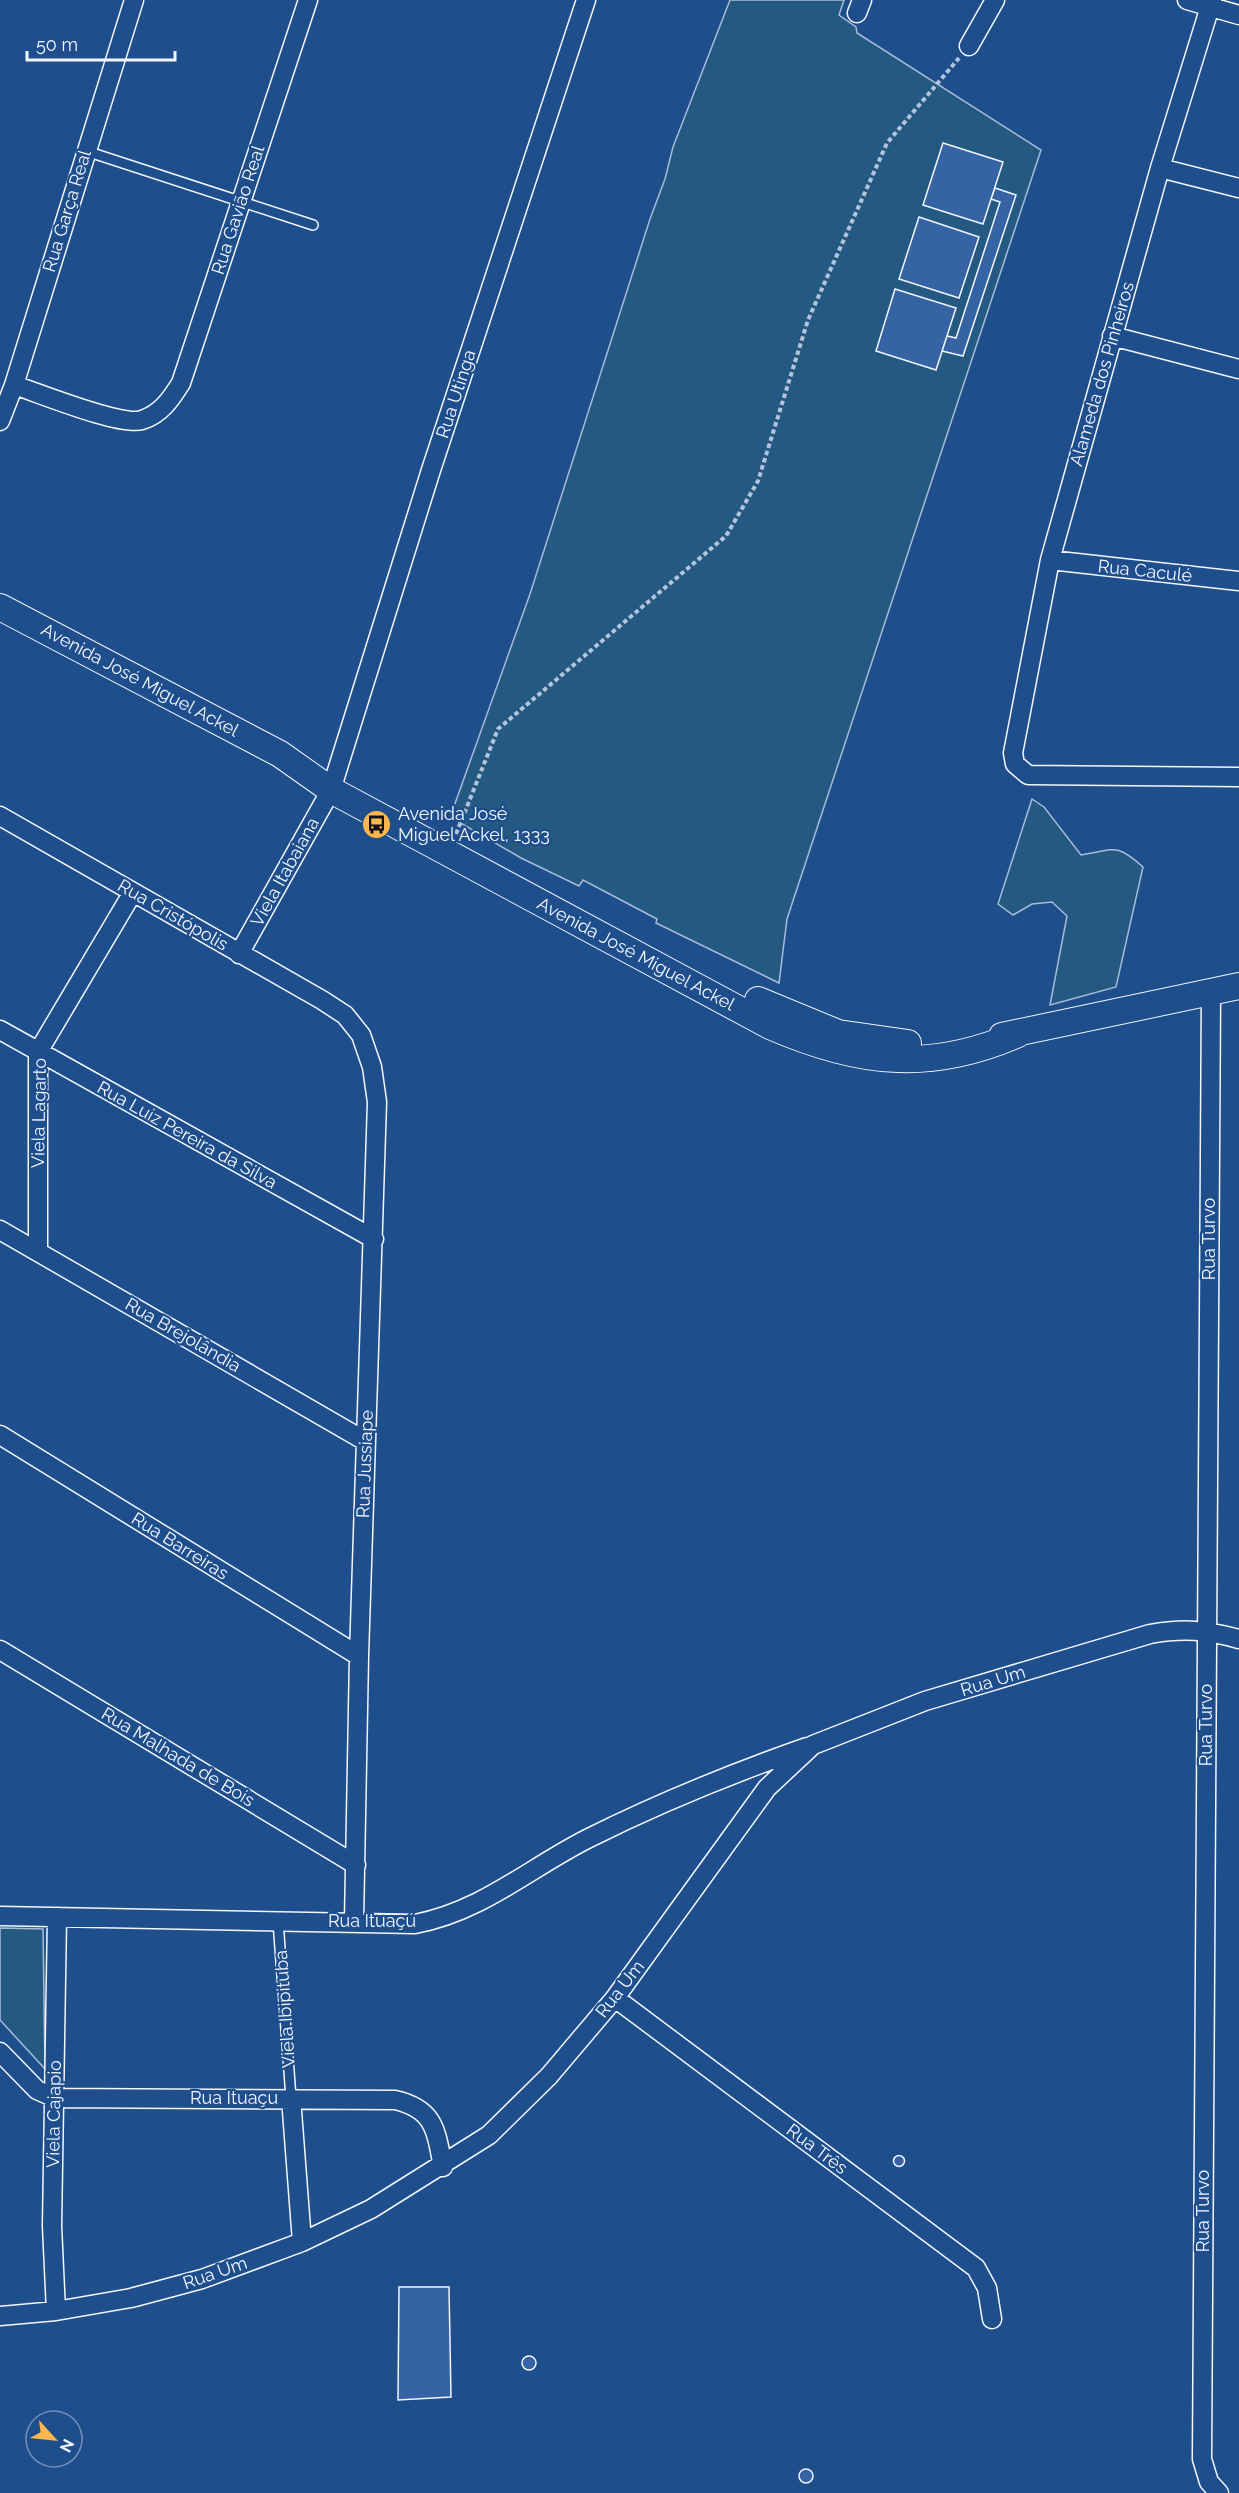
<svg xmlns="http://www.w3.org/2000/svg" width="1239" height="2493" font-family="Raleway,sans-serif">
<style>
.green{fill:#245a82;stroke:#a8bbd7;stroke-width:1.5}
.building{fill:#3563a3;stroke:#f2f6ff;stroke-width:1.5}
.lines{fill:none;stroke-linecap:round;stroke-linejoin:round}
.lane-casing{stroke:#f2f6ff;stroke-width:12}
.street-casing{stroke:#f2f6ff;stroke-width:21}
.secondary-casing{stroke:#f2f6ff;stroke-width:28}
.path{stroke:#b3c4dc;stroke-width:4;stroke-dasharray:4.5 3;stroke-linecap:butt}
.lane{stroke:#1f4e8c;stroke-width:9}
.street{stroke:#1f4e8c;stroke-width:18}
.secondary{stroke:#1f4e8c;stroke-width:26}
.labels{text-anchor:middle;stroke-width:4.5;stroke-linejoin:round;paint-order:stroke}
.street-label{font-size:18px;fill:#f2f6ff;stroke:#1f4e8c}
.poi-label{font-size:18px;fill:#f2f6ff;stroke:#1f4e8c;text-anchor:start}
</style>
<rect width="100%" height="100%" fill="#1f4e8c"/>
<path class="green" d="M 730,0 L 844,0 L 839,15 L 856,27 L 857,33 L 1041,150 L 787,919 L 779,983 L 656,923 L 657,919 L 583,880 L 579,886 L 521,858 L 457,821 L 460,816 L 452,812 L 530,594 L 650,219 L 665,179 L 673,147 Z
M 1032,799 L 1044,807 L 1081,855 C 1115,850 1115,842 1143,867 L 1116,987 L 1050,1005 L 1067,916 L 1052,902 L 1032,904 L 1013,915 L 998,904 Z
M 0,1928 L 43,1929 L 45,2069 L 0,2020 Z"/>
<path class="building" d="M 943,143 L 1003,162 L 983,224 L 923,205 Z
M 995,188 L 1016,195 L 963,356 L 942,351 L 947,336 L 956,338 L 1000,202 L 991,199 Z
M 919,217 L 979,237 L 959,298 L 899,279 Z
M 895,289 L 956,308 L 936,370 L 876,351 Z
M893.5 2161a5.5 5.5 0 1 1 11 0a5.5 5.5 0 1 1-11 0Z
M 399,2287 L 449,2287 L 451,2397 L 398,2400 Z
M522 2363a7 7 0 1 1 14 0a7 7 0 1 1-14 0Z
M799 2476a7 7 0 1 1 14 0a7 7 0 1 1-14 0Z"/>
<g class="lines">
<defs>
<path id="lane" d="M 86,151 L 313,225
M 278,1921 L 291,2098"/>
<path id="street" d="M 1187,0 L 1239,15
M 1212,0 L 1160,168 L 1050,560 L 1013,753 L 1015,764 L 1028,775 L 1239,777
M 857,13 L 862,0
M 969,46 L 995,0
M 1160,168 L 1239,188
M 1112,336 L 1239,369
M 14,385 C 39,393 121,427 142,420 C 161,414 171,399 181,383 L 308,0
M 0,421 L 14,385 L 134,0
M 1050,560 L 1239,581
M 0,816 L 322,1000 L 345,1015 L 361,1035 L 372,1067 L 377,1102 L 359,1656 L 354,1922
M 239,954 L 331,790 L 431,470 L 586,0
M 1211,992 L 1202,2459 L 1209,2482 L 1219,2493
M 0,1030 L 374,1239
M 0,1230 L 365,1441
M 38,1251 L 38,1052 L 133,892
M 0,1435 L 359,1656
M 0,1650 L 356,1865
M 0,1916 L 415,1924 C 483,1911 529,1868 589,1838 C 659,1803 733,1773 807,1747
M 615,1998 L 976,2268 L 987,2288 L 992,2319
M 0,2052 L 37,2090 L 55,2098 L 395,2100 C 435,2109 436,2131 443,2167
M 291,2098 L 302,2242
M 56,2311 L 52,2226 L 57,1917
M 0,2316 L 56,2311 L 131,2298 L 202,2279 L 302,2242 L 371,2209 L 489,2135 L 549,2076 L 615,1998 L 767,1788 L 813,1745 L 925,1701 L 1150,1634 C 1184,1628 1206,1630 1239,1639"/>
<path id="secondary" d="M 0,607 L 280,754 L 331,790 L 770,1026 C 857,1064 929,1073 1018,1034
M 758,1000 L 838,1033 L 908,1043
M 1002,1036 L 1239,986"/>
</defs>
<use href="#lane" class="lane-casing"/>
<use href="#street" class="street-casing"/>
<use href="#secondary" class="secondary-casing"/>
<path class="path" d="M 456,834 L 498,729 L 726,536 L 758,481 L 808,320 L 887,143 L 959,58"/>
<use href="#lane" class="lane"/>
<use href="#street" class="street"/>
<use href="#secondary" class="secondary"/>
</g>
<defs>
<symbol id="bus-disc" viewBox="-11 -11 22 22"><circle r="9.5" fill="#ffb74d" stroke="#1f4e8c"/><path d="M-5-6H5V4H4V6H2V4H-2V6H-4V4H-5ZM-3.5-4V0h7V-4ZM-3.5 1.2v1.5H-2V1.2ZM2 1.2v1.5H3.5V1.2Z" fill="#111"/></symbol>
</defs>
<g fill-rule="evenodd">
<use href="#bus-disc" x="360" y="808" width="33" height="33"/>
</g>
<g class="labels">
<g class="street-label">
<text transform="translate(238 210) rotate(-72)" y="6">Rua Gavião Real</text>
<text transform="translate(67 211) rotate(-73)" y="6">Rua Garça Real</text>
<text transform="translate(1102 374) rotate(-74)" y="6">Alameda dos Pinheiros</text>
<text transform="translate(456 394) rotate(-72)" y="6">Rua Utinga</text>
<text transform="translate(1145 571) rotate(6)" y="6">Rua Caculé</text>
<text transform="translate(140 680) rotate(28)" y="6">Avenida José Miguel Ackel</text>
<text transform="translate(285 872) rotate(-61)" y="6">Viela Itabaiana</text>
<text transform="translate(173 915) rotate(30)" y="6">Rua Cristópolis</text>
<text transform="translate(636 954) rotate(28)" y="6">Avenida José Miguel Ackel</text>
<text transform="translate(39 1113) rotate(-89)" y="6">Viela Lagarto</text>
<text transform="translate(187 1135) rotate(29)" y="6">Rua Luiz Pereira da Silva</text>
<text transform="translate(1209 1239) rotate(-90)" y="6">Rua Turvo</text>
<text transform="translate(183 1335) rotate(30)" y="6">Rua Brejolândia</text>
<text transform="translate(365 1464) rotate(-88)" y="6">Rua Jussiape</text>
<text transform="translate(180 1546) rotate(32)" y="6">Rua Barreiras</text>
<text transform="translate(993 1681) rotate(-17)" y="6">Rua Um</text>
<text transform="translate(1206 1725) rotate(-90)" y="6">Rua Turvo</text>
<text transform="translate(178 1757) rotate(31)" y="6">Rua Malhada de Bois</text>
<text x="372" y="1927">Rua Ituaçú</text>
<text transform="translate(620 1989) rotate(-52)" y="6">Rua Um</text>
<text transform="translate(285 2009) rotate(-94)" y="6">Viela Ibipituba</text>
<text x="234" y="2104">Rua Ituaçu</text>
<text transform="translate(54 2114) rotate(-89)" y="6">Viela Cajapio</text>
<text transform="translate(817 2149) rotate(37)" y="6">Rua Três</text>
<text transform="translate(1203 2211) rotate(-90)" y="6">Rua Turvo</text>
<text transform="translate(215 2273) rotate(-19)" y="6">Rua Um</text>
</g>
<g class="poi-label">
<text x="398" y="820">Avenida José<tspan x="398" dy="21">Miguel Ackel, 1333</tspan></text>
</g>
</g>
<g transform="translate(54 2439) rotate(117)"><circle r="28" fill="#1f4e8c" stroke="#7391ba" stroke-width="1.5"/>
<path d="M0-4.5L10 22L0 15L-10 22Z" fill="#ffb74d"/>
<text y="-9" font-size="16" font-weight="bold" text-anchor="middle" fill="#f2f6ff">N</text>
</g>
<path d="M27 51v9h148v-9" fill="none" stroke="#f2f6ff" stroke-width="3"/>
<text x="36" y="51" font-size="18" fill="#f2f6ff" stroke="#1f4e8c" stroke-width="4.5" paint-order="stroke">50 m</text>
</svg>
